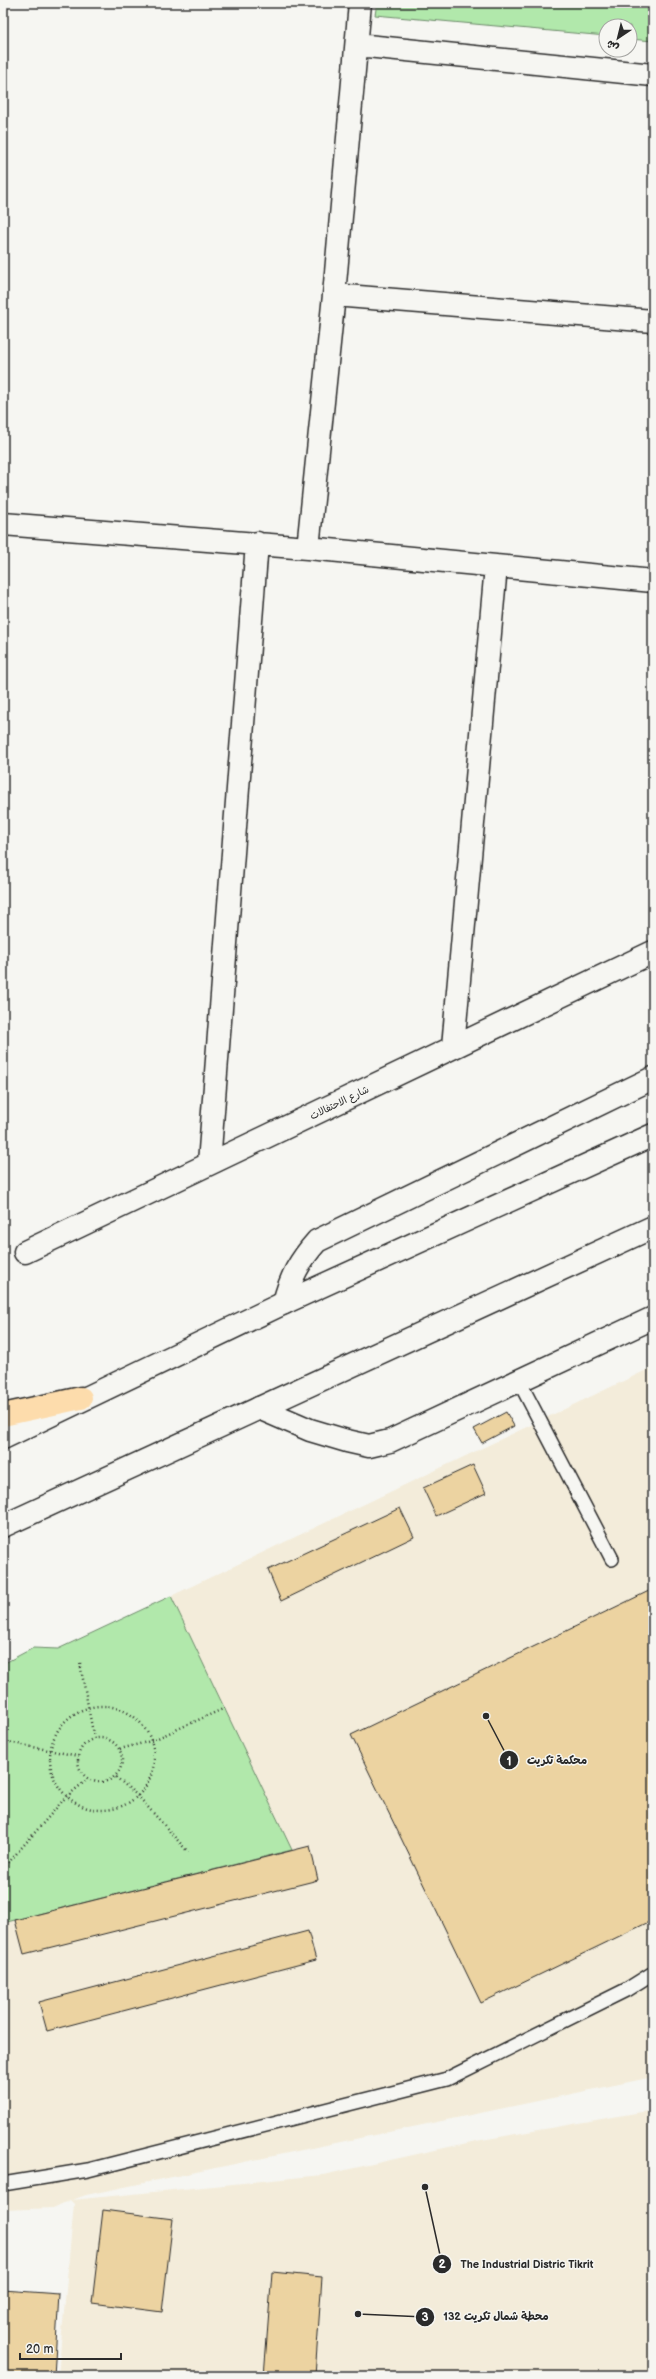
<svg xmlns="http://www.w3.org/2000/svg" width="656" height="2379" font-family="'Balsamiq Sans','Playpen Sans Arabic',sans-serif">
<style>
.built{fill:#f3ecda}
.green{fill:#b1e8ab;stroke:#6e8a6b}
.building{fill:#ecd3a1;stroke:#2b2b2b}
.lines{fill:none;stroke-linecap:round;stroke-linejoin:round}
.service-casing{stroke:#2b2b2b;stroke-width:16}
.minor-casing{stroke:#2b2b2b;stroke-width:25}
.secondary-casing{stroke:#2b2b2b;stroke-width:25}
.primary-casing{stroke:#2b2b2b;stroke-width:25}
.path{stroke:#2b2b2b;stroke-width:2.5;stroke-dasharray:1 3;stroke-linecap:butt}
.service{stroke:#f6f6f2;stroke-width:13}
.minor{stroke:#f6f6f2;stroke-width:22}
.secondary{stroke:#f6f6f2;stroke-width:22}
.primary{stroke:#fddcac;stroke-width:22}
.labels{text-anchor:middle;stroke-width:3;stroke-linejoin:round;paint-order:stroke}
.street-label{font-size:10px;fill:#2b2b2b;stroke:#f6f6f2}
.leader{fill:none;stroke:#2b2b2b;stroke-width:1.5}
.callout-dot{fill:#2b2b2b;stroke:#f6f6f2;stroke-width:1.5}
.mark-label{font-size:12px;text-anchor:middle;font-weight:bold;fill:#fff}
.callout-label{font-size:11px;text-anchor:middle;font-weight:bold;fill:#2b2b2b;stroke:#f6f6f2;stroke-width:3;stroke-linejoin:round;paint-order:stroke}
</style>
<rect width="100%" height="100%" fill="#f6f6f2"/>
<filter id="ink" filterUnits="userSpaceOnUse"><feTurbulence type="fractalNoise" baseFrequency=".025" numOctaves="2"/><feDisplacementMap in="SourceGraphic" scale="8" xChannelSelector="R" yChannelSelector="G"/><feConvolveMatrix kernelMatrix="1 2 1 2 8 2 1 2 1" color-interpolation-filters="sRGB"/></filter>
<g filter="url(#ink)">
<path class="built" d="M 653,1367 L 653,2077 L 86,2195 L 72,2200 L 323,2175 L 476,2141 L 653,2110 L 653,2376 L 58,2376 L 74,2204 L 70,2200 L 53,2208 L 3,2210 L 3,1923 L 292,1850 L 171,1596 Z"/>
<path class="green" d="M 377,3 L 653,3 L 653,41 L 630,39 L 630,26 L 606,26 L 606,36 L 375,15 Z
M 171,1596 L 292,1850 L 3,1923 L 3,1664 L 33,1648 L 58,1649 Z"/>
<path class="building" d="M 506,1412 L 514,1426 L 482,1443 L 474,1429 Z
M 473,1465 L 486,1493 L 436,1516 L 423,1488 Z
M 400,1508 L 414,1537 L 281,1601 L 268,1570 Z
M 653,1589 L 653,1920 L 481,2003 L 351,1735 Z
M 310,1846 L 318,1880 L 24,1954 L 15,1920 Z
M 308,1931 L 316,1960 L 47,2031 L 39,2002 Z
M 103,2210 L 173,2219 L 162,2312 L 92,2303 Z
M 272,2272 L 322,2277 L 315,2376 L 264,2376 Z
M 3,2290 L 59,2294 L 54,2376 L 3,2376 Z"/>
<g class="lines">
<defs>
<path id="service" d="M 519,1381 L 612,1559
M 3,2184 L 88,2170 L 447,2079 L 626,1990 L 653,1973"/>
<path id="minor" d="M 357,45 L 653,75
M 334,295 L 653,321
M 3,524 L 308,548 L 653,581
M 308,548 L 334,295 L 360,3
M 453,1047 L 496,566
M 209,1163 L 257,543
M 25,1252 L 653,952
M 284,1303 C 290,1278 300,1260 317,1241 L 653,1078
M 259,1408 L 310,1430 L 347,1441 L 369,1446 L 390,1441 L 653,1318"/>
<path id="secondary" d="M 3,1438 L 284,1303 L 653,1135
M 3,1526 L 653,1227"/>
<path id="primary" d="M 3,1415 L 81,1398"/>
</defs>
<use href="#service" class="service-casing"/>
<use href="#minor" class="minor-casing"/>
<use href="#secondary" class="secondary-casing"/>
<use href="#primary" class="primary-casing"/>
<path class="path" d="M 80,1663 L 94,1738
M50 1758a52 52 0 1 1 104 0a52 52 0 1 1-104 0Z
M78 1760a22 22 0 1 1 44 0a22 22 0 1 1-44 0Z
M 3,1741 L 78,1756
M 120,1749 L 151,1741 L 225,1708
M 116,1777 L 139,1797 L 188,1852
M 3,1869 L 66,1797 L 88,1779"/>
<use href="#service" class="service"/>
<use href="#minor" class="minor"/>
<use href="#secondary" class="secondary"/>
<use href="#primary" class="primary"/>
</g>
</g>
<g class="labels">
<g class="street-label">
<text transform="translate(339 1102) rotate(-26)" y="4">شارع الاحتفالات</text>
</g>
</g>
<path class="leader" d="M486 1716L509 1760M425 2187L442 2264M358 2314L425 2317"/>
<g class="callout-dot">
<circle cx="486" cy="1716" r="4"/>
<circle cx="425" cy="2187" r="4"/>
<circle cx="358" cy="2314" r="4"/>
<circle cx="509" cy="1760" r="10"/>
<circle cx="442" cy="2264" r="10"/>
<circle cx="425" cy="2317" r="10"/>
</g>
<g class="mark-label">
<text x="509" y="1765">1</text>
<text x="442" y="2268">2</text>
<text x="425" y="2321">3</text>
</g>
<g class="callout-label">
<text x="557" y="1764">محكمة تكريت</text>
<text x="527" y="2268">The Industrial Distric Tikrit</text>
<text x="496" y="2320">محطة شمال تكريت 132</text>
</g>
<rect width="656" height="2379" fill="none" stroke="#f6f6f2" stroke-width="16"/>
<rect x="8" y="8" width="640" height="2363" fill="none" stroke="#2b2b2b" stroke-width="1.5" filter="url(#ink)"/>
<g transform="translate(618 38) rotate(215)"><circle r="19" fill="#f6f6f2" stroke="#a5a5a2"/>
<path d="M0-3L7 15L0 10L-7 15Z" fill="#2b2b2b"/>
<text y="-6" font-size="11" font-weight="bold" text-anchor="middle" fill="#2b2b2b">ش</text>
</g>
<path d="M20 2353v6h101v-6" fill="none" stroke="#2b2b2b" stroke-width="2"/>
<text x="26" y="2353" font-size="12" fill="#2b2b2b" stroke="#f6f6f2" stroke-width="3" paint-order="stroke">20 m</text>
</svg>
